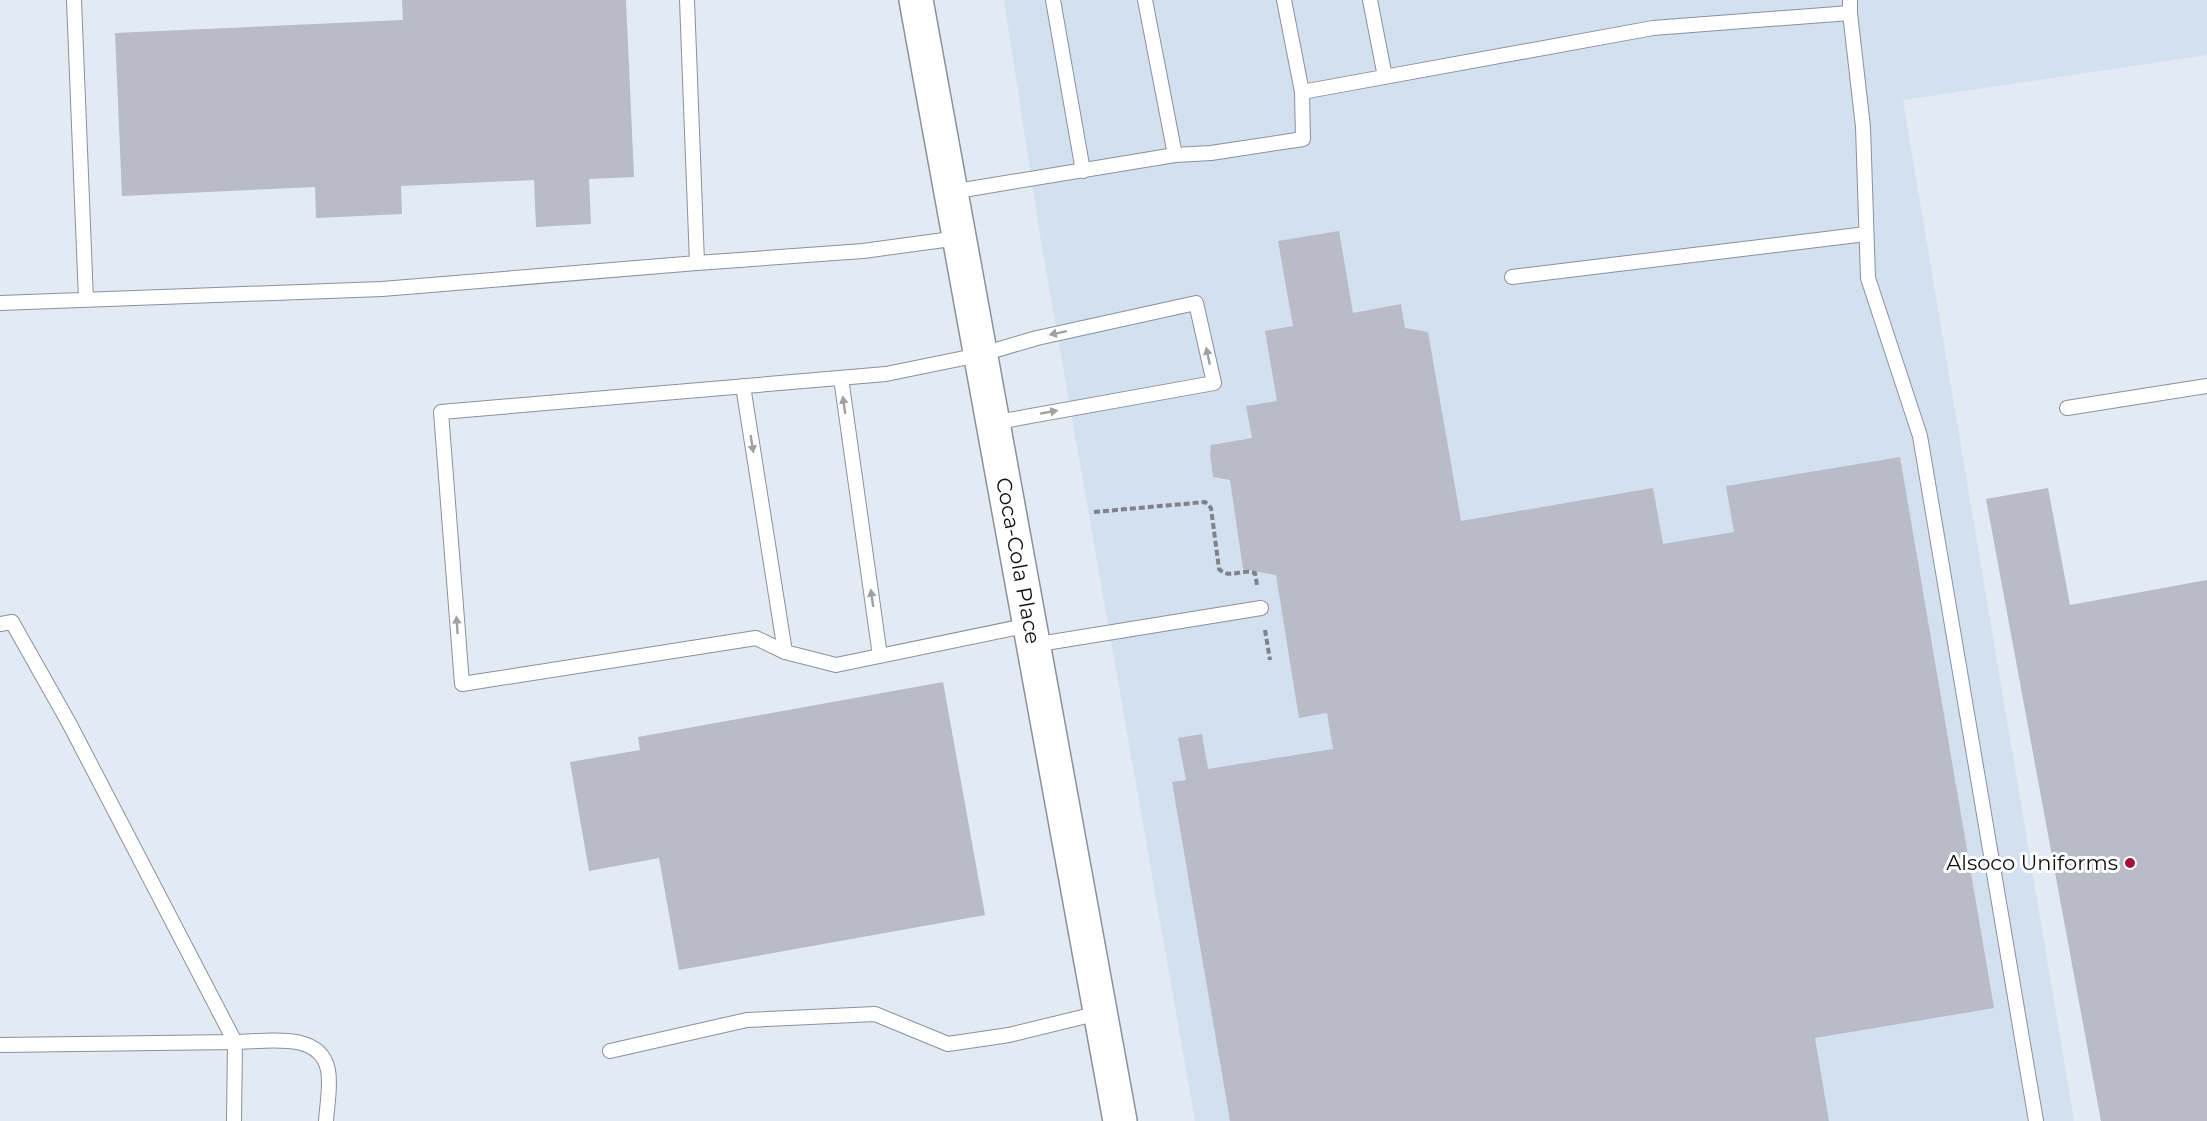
<svg xmlns="http://www.w3.org/2000/svg" width="2207" height="1121" font-family="Montserrat,sans-serif">
<style>
.built{fill:#d3e0f0}
.building{fill:#b9bbc6}
.lines{fill:none;stroke-linecap:round;stroke-linejoin:round}
.service-casing{stroke:#8a919a;stroke-width:16}
.tertiary-casing{stroke:#8a919a;stroke-width:36}
.path{stroke:#7d8389;stroke-width:4;stroke-dasharray:6 3;stroke-linecap:butt}
.service{stroke:#fff;stroke-width:14}
.tertiary{stroke:#fff;stroke-width:33}
.oneway{fill:#9fa0a1}
.poi-dot{fill:#a70f3b;stroke:#fff;stroke-width:2}
.labels{text-anchor:middle;stroke-width:6;stroke-linejoin:round;paint-order:stroke}
.street-label{font-size:21px;fill:#0e1114;stroke:#fff}
.poi-label{font-size:21px;fill:#0e1114;stroke:#fff;text-anchor:end}
</style>
<rect width="100%" height="100%" fill="#e2eaf3"/>
<path class="built" d="M 1004,0 L 2207,0 L 2207,55 L 1903,100 L 2074,1121 L 1195,1121 L 1041,241 Z"/>
<path class="building" d="M 402,0 L 626,0 L 634,177 L 589,179 L 591,224 L 536,227 L 534,180 L 401,186 L 402,214 L 316,218 L 315,187 L 122,196 L 115,33 L 403,20 Z
M 1339,231 L 1353,313 L 1401,304 L 1405,328 L 1428,332 L 1461,521 L 1653,488 L 1663,544 L 1734,532 L 1726,486 L 1900,457 L 1994,1008 L 1815,1038 L 1829,1121 L 1230,1121 L 1172,782 L 1186,780 L 1178,738 L 1202,734 L 1208,769 L 1333,749 L 1327,713 L 1299,718 L 1276,575 L 1243,569 L 1230,480 L 1213,477 L 1210,454 L 1211,445 L 1252,438 L 1246,406 L 1277,401 L 1265,331 L 1293,326 L 1278,241 Z
M 2048,488 L 2070,605 L 2207,580 L 2207,1121 L 2101,1121 L 1986,499 Z
M 943,682 L 985,915 L 679,970 L 659,858 L 589,871 L 570,762 L 640,750 L 638,737 Z"/>
<g class="lines">
<defs>
<path id="service" d="M 74,0 L 86,300
M 687,0 L 697,263 L 863,251 L 959,238
M 1053,0 L 1083,171
M 1284,0 L 1302,92 L 1653,28 L 1850,13 L 1850,0
M 1370,0 L 1385,77
M 1850,13 L 1863,127 L 1868,278 L 1920,436 L 2036,1121
M 1175,155 L 1211,153 L 1303,139 L 1302,92
M 951,192 L 1175,155 L 1145,0
M 1512,277 L 1866,234
M 0,303 L 382,289 L 697,263
M 841,378 L 880,656
M 743,386 L 785,652
M 2067,408 L 2207,386
M 992,423 L 1214,383 L 1196,303 L 1037,338 L 979,355 L 886,374 L 441,412 L 462,684 L 756,638 L 785,652 L 836,665 L 1029,625
M 0,624 L 12,622 L 69,723 L 235,1042 C 264,1042 320,1030 328,1070 C 331,1086 327,1105 326,1121
M 1033,645 L 1261,608
M 0,1045 L 235,1042 L 234,1121
M 610,1051 L 747,1020 L 875,1014 L 948,1044 L 1009,1035 L 1099,1013"/>
<g id="tertiary">
<path id="s1" d="M 916,0 L 1120,1121"/>
</g>
</defs>
<use href="#service" class="service-casing"/>
<use href="#tertiary" class="tertiary-casing"/>
<path class="path" d="M 1094,512 L 1205,502 L 1211,508 L 1219,569 C 1230,580 1241,568 1255,573 L 1257,585
M 1265,630 L 1270,660"/>
<use href="#service" class="service"/>
<use href="#tertiary" class="tertiary"/>
</g>
<defs><path id="oneway-solid" d="M-6-.8H1V-3.2L6.5 0L1 3.2V.8H-6Z" transform="scale(1.5)"/></defs>
<g class="oneway">
<use href="#oneway-solid" transform="translate(1058 333) rotate(168)"/>
<use href="#oneway-solid" transform="translate(1208 356) rotate(-102)"/>
<use href="#oneway-solid" transform="translate(844 405) rotate(-98)"/>
<use href="#oneway-solid" transform="translate(1049 412) rotate(-10)"/>
<use href="#oneway-solid" transform="translate(752 444) rotate(81)"/>
<use href="#oneway-solid" transform="translate(872 598) rotate(-98)"/>
<use href="#oneway-solid" transform="translate(457 625) rotate(-94)"/>
</g>
<circle class="poi-dot" cx="2130" cy="863" r="6"/>
<g class="labels">
<g class="street-label">
<text dy="7" stroke="none"><textPath href="#s1" startOffset="570">Coca-Cola Place</textPath></text>
</g>
<g class="poi-label">
<text x="2118" y="870">Alsoco Uniforms</text>
</g>
</g>
</svg>
